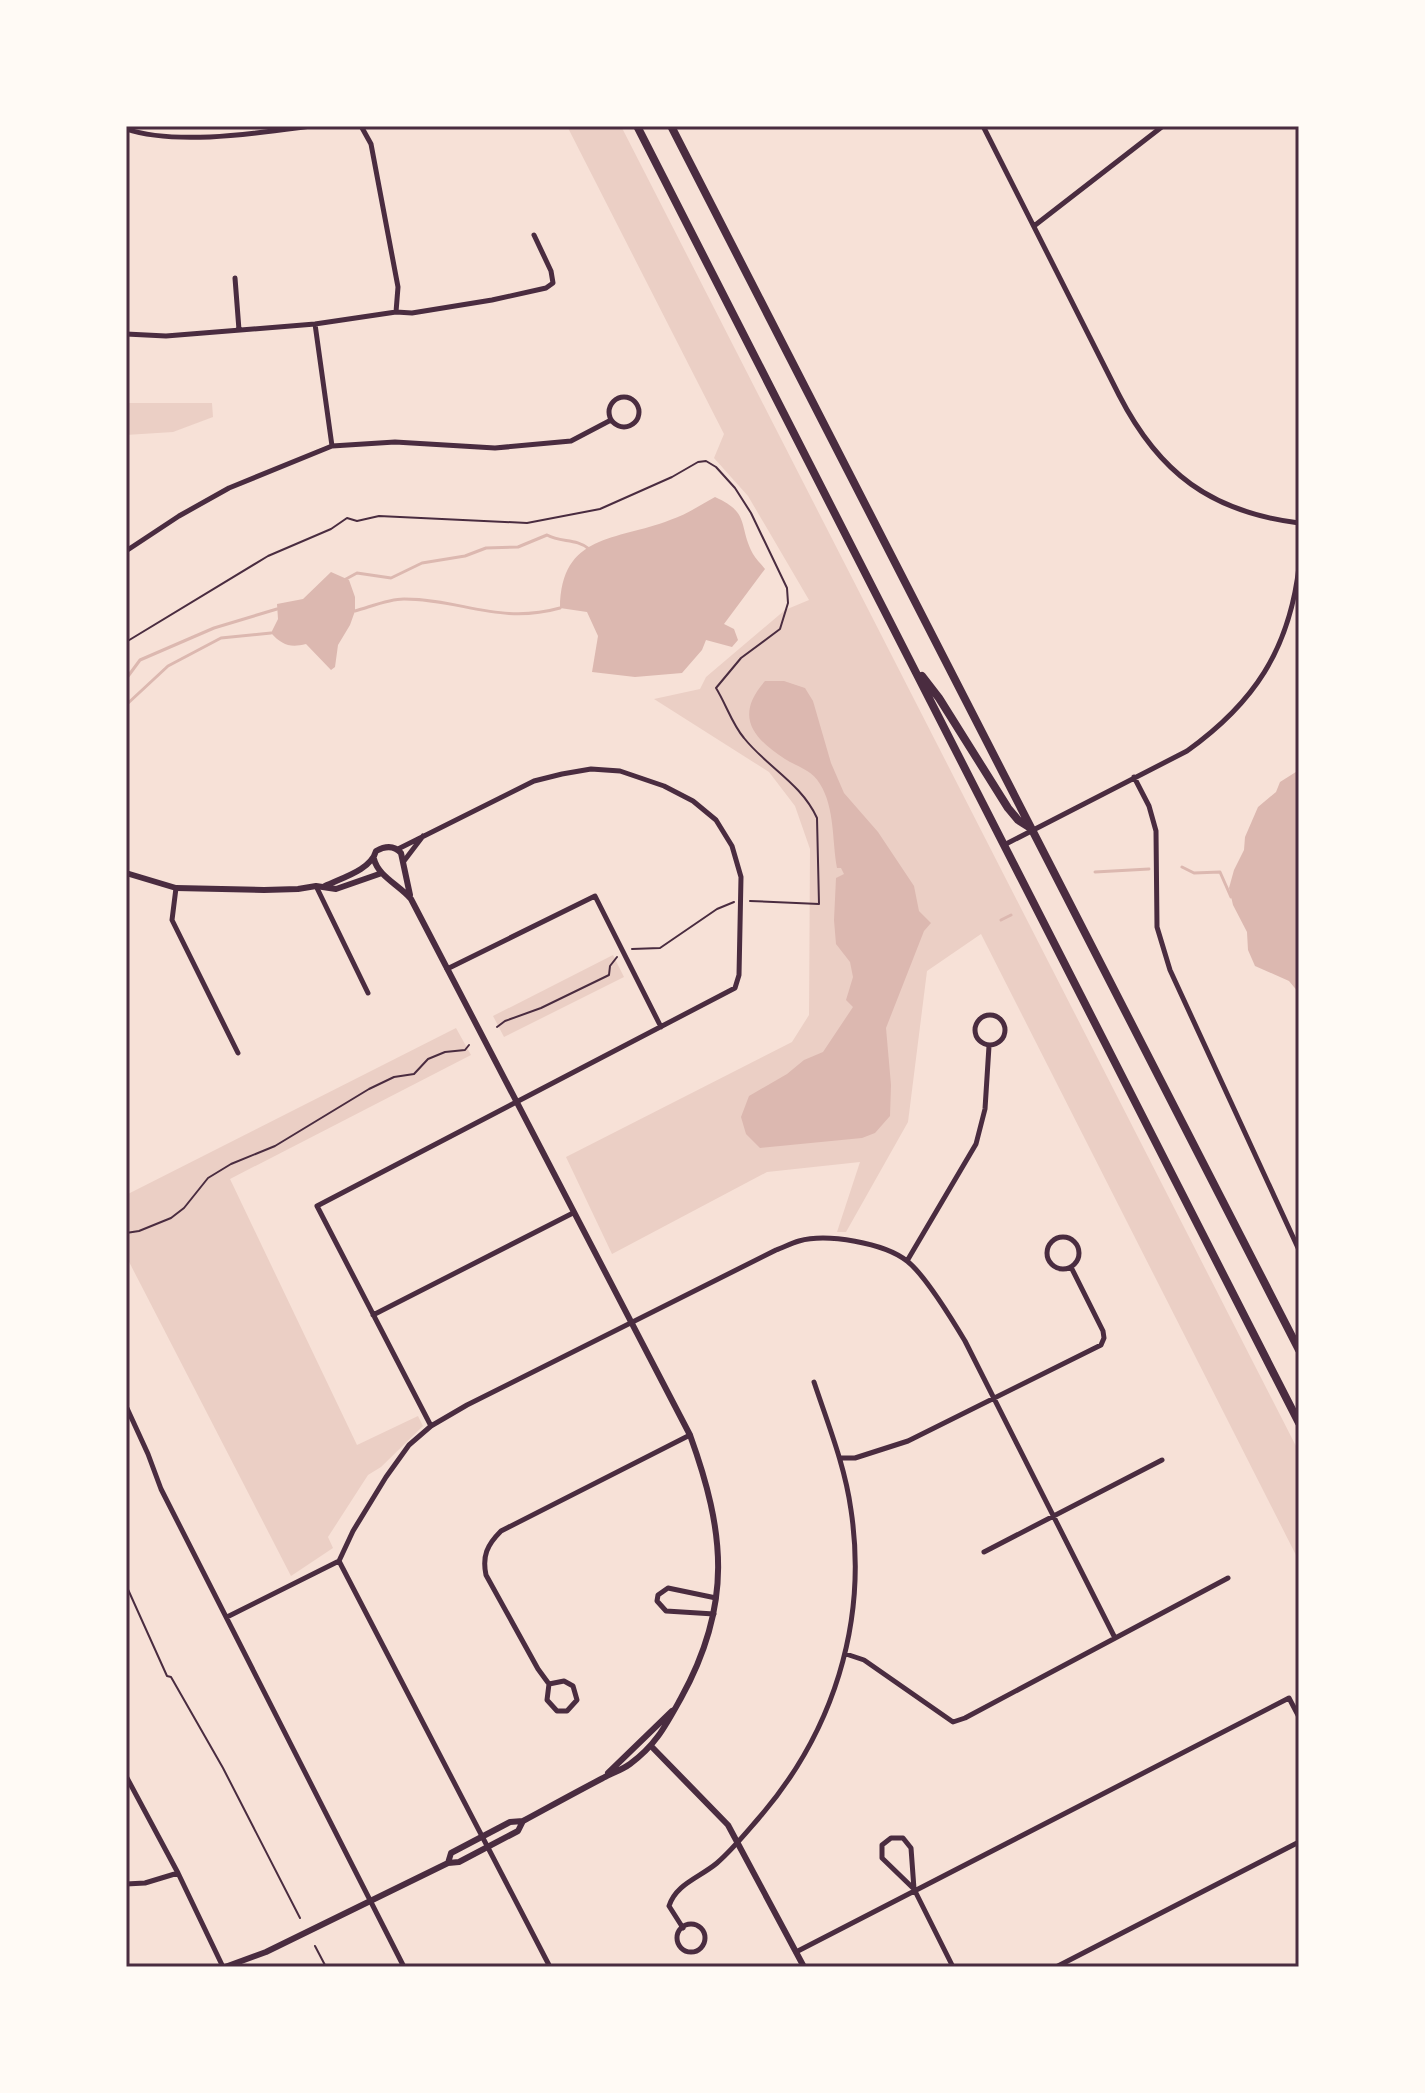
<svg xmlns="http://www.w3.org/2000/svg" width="1425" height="2093" font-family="'Zilla Slab',serif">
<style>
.green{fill:#ebcfc5}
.water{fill:#dcb8b0}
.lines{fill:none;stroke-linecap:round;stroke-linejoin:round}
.stream{stroke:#dcb8b0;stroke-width:3}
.path{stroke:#4a2c40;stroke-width:2}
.minor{stroke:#4a2c40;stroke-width:5}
.tertiary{stroke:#4a2c40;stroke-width:6}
.primary{stroke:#4a2c40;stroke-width:8}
.neatline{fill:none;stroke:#4a2c40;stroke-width:3}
</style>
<rect width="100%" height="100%" fill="#f7e1d7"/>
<path class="green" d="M 567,126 L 621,126 L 1299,1452 L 1299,1561 L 981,934 L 927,971 L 908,1122 L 846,1232 L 837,1232 L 860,1162 L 767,1172 L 612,1254 L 566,1157 L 792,1042 L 809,1015 L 810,849 L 795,806 L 769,772 L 654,699 L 700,689 L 706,677 L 785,610 L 809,600 L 748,496 L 714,458 L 724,434 Z
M 126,403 L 212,403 L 213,417 L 173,432 L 126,435 Z
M 613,955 L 624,977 L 504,1037 L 493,1016 Z
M 456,1028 L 471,1055 L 230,1179 L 357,1445 L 418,1416 L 423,1426 L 381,1467 L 368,1475 L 328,1537 L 333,1548 L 291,1576 L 126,1256 L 126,1195 Z"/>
<path class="water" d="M 715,497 C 751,513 738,526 753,554 C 756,559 761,564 765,569 L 724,624 L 734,629 L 738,640 L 732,647 L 706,640 L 702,650 L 682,673 L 635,677 L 592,672 L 598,636 L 587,612 L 560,608 C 561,533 616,541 670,520 C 686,515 700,505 715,497 Z
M 331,572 L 349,580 L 355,597 L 355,611 L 350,625 L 338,645 L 335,667 L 331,670 L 306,644 C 290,648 282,645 271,633 L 278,619 L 277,604 L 303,599 Z
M 765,681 L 784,681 L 805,688 L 813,701 L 831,763 L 844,793 L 878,832 L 914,886 L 919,911 L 931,923 L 924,931 L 886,1028 L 891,1085 L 890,1116 L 875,1133 L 862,1138 L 760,1148 L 746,1134 L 741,1117 L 749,1096 L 787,1074 L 804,1060 L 823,1052 L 853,1007 L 846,1000 L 853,977 L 850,962 L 836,944 L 834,920 L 836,878 L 844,874 L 841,868 L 837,868 C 832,841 835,808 820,784 C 812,770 798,767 785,759 C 751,737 735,715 765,681 Z
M 1299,770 L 1299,993 L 1289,981 L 1255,966 L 1248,950 L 1247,932 L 1233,905 L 1229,888 L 1234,870 L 1244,850 L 1245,837 L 1258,807 L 1276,792 L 1280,782 Z"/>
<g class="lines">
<path class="stream" d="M 346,579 L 357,573 L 391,578 L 422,563 L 465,556 L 486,548 L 518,547 L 547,535 C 561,543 576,538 589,549
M 355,611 C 370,607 388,599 404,599 C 461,599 499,625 560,608
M 126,679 L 140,660 L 214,628 L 277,609
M 126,705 L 168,666 L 221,638 L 271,633
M 1182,867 L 1194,873 L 1220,872 L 1231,897
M 1095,872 L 1149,869
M 1001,920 L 1011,915"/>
<path class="path" d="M 126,642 L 268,556 L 331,529 L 347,518 L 357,521 L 379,516 L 527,523 L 600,509 L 672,477 L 698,462 L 706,461 L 716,467 L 735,488 L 751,513 L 787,588 L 788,603 L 780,629 L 741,658 L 716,688 C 726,704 732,724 744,738 C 767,767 801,783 817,818 L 819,904 L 750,901
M 632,949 L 660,948 L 717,909 L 734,902
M 497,1027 L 505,1021 L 541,1008 L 609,975 L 610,966 L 617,957
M 126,1233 L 139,1231 L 171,1218 L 184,1208 L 208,1178 L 231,1164 L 275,1146 L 369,1089 L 394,1077 L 414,1074 L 428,1059 L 445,1052 L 465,1050 L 469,1045
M 126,1585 L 167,1676 L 171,1677 L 223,1768 L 300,1918
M 315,1946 L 326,1967"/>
<path class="minor" d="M 361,126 L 371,144 L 398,287 L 396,312
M 983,126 L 1119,395 C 1159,473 1211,512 1299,523
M 126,129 C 177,146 258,133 311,126
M 1034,226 L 1163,126
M 235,278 L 239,330
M 315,324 L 332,446
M 126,334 L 166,336 L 315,324 L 396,312 L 412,313 L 492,300 L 546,288 L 553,283 L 551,271 L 534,235
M609 412a15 15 0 1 1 30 0a15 15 0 1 1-30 0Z
M 126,551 L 179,516 L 229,488 L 332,446 L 395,442 L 495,448 L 571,441 L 611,420
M 1134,777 L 1149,806 L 1156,831 L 1157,927 L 1170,970 L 1299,1250
M 1004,845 L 1187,751 C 1254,703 1289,650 1299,567
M 398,849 L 534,781 L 562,774 L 591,769 L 620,771 L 664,786 L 693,801 L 716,820 L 732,846 L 741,877 L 739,975 L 735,988 L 317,1206 L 431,1426
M 404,861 L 423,836
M 316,886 L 368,993
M 176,888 L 172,920 L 238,1053
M 447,969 L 595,896 L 661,1027
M975 1030a15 15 0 1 1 30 0a15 15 0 1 1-30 0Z
M1047 1253a16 16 0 1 1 32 0a16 16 0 1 1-32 0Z
M 907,1261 L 976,1144 L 985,1109 L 989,1046
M 373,1315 L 573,1213
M 126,1406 L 148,1454 L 161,1489 L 404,1967
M 840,1458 L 855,1458 L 908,1441 L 1101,1345 L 1104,1338 L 1103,1331 L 1071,1267
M 984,1552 L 1162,1460
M 339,1561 L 550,1967
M 714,1614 L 666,1611 L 657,1601 L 658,1595 L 668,1588 L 716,1598
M 227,1617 L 339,1561 L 353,1531 L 386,1477 L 409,1445 L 431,1426 L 467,1405 L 776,1250 C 784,1247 792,1243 799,1241 C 827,1233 884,1243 907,1261 C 924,1274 953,1321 965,1341 L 1115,1638
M 846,1654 L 864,1660 L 953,1722 L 965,1718 L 1228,1578
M 564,1681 L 573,1686 L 577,1700 L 567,1711 L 557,1711 L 547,1700 L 549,1684 Z
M 549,1684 L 538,1669 L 486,1575 C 482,1556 487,1545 501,1531 L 690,1435
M 126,1776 L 178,1873 L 223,1967
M 126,1884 L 145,1883 L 178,1873
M 914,1889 L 911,1848 L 903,1838 L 891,1838 L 882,1845 L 882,1858 L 914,1889 L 953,1967
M677 1938a14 14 0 1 1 28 0a14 14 0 1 1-28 0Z
M 683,1928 L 669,1906 C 676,1884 699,1878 717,1863 C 732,1850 745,1834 758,1819 C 833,1733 868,1623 851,1510 C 845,1466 828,1424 814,1382
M 796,1952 L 1289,1698 L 1299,1717
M 1056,1967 L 1299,1842"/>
<path class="tertiary" d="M 374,859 C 378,876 399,885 411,899 L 690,1435 C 725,1532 733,1604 681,1698 C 666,1725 656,1745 630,1764 C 622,1770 612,1773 603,1778 C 576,1792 549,1807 523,1821 L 510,1822 L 451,1853 L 448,1863
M 126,873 L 176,888 L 264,890 L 298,889 L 316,886 L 336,889 L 382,873
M 325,886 C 341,878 371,870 376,851 C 385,846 394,845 401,853 L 410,895
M 651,1746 L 728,1825 L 804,1967
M 608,1773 L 672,1711
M 225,1967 L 266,1952 L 448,1863 L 459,1862 L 518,1831 L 523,1821"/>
<path class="primary" d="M 637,126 L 1299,1423
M 671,126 L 1299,1350
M 922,676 L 939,698 L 1008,808 L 1018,820 L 1032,829"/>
</g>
<rect width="1425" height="2093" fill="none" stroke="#fffaf5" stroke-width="256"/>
<rect x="128" y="128" width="1169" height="1837" class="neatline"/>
</svg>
